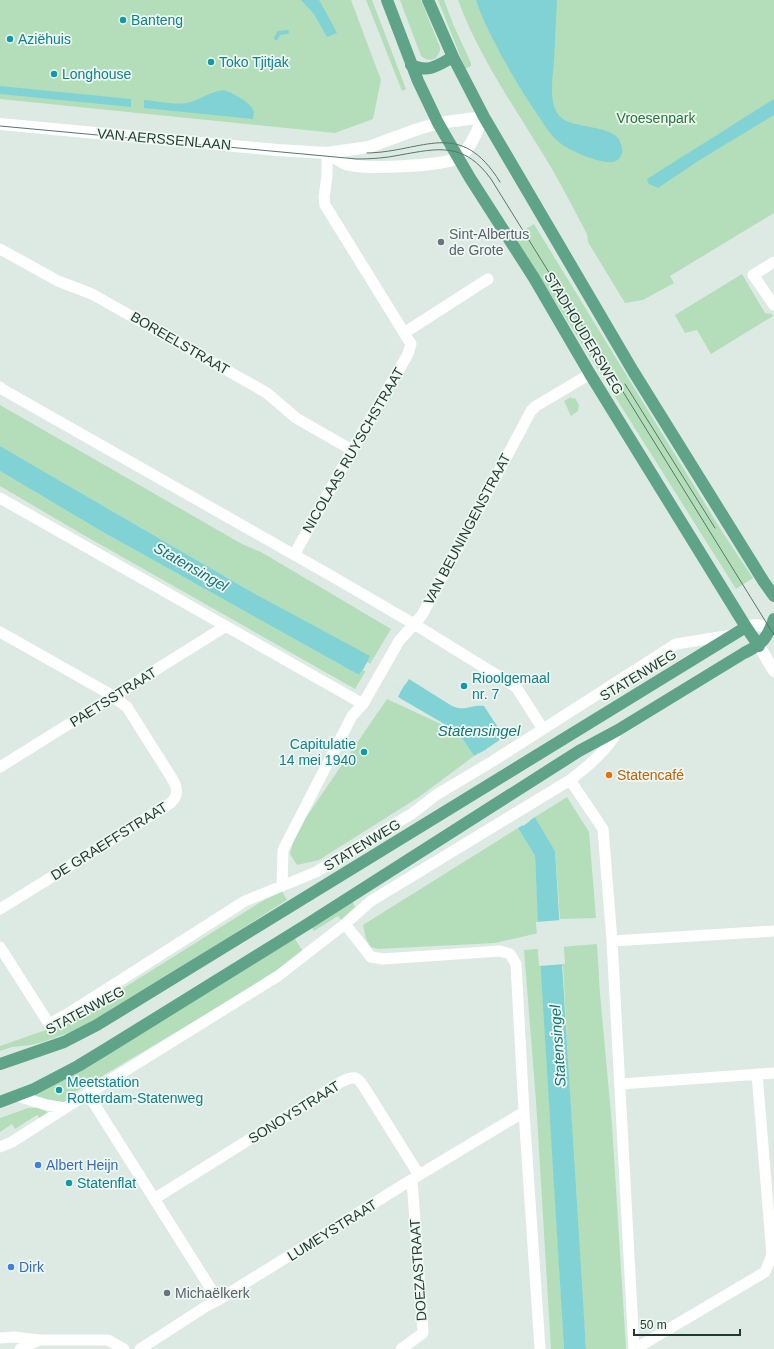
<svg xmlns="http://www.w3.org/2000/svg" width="774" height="1349" font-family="Helvetica,sans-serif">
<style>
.green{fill:#b4deba}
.water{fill:#81d2d4}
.pier{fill:#ddeae3}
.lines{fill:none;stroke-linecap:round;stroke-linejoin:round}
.stream{stroke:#81d2d4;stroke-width:4}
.minor{stroke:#fff;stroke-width:11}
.tertiary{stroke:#fff;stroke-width:12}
.secondary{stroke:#fff;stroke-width:12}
.primary{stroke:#5fa389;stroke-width:12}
.tram{stroke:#58776b;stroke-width:1}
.culture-dot{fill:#0f9aa8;stroke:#eef7f1;stroke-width:1.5}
.worship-dot{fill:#6b7280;stroke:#eef7f1;stroke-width:1.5}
.food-dot{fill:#e8710a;stroke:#eef7f1;stroke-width:1.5}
.shop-dot{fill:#3f7fe0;stroke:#eef7f1;stroke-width:1.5}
.labels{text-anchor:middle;stroke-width:3.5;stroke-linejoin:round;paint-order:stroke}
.culture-label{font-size:14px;fill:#0d838f;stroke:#eef7f1;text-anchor:start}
.park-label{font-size:14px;fill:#26743a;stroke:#eef7f1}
.street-label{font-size:14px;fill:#1e3b2f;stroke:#eef7f1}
.worship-label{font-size:14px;fill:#5b616d;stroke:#eef7f1;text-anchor:start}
.food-label{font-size:14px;fill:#c56008;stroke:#eef7f1;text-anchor:start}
.shop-label{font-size:14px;fill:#366cbe;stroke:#eef7f1;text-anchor:start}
.water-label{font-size:15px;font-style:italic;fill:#15767a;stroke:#eef7f1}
</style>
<rect width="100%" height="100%" fill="#ddeae3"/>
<path class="green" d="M 0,0 L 351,0 L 381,80 L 373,119 L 335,133 L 0,99 Z
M 366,0 L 372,0 L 406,89 L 402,91 Z
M 400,0 L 421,0 L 440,47 L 440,51 L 436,58 C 431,61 425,60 421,56 Z
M 438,0 L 444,0 L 453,24 L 471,63 L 471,66 L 467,68 L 465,68 Z
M 458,0 L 774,0 L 774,213 L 670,276 L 674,283 L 643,300 L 625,303 L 588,242 L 587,234 C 571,204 556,174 538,146 C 509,99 477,52 458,0 Z
M 534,224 L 723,533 L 753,578 L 736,589 L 514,236 Z
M 742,274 L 765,313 L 772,314 L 773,316 L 711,354 L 697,330 L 685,333 L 675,315 Z
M 571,397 L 572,399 L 575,398 L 579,405 L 578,411 L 571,416 L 564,401 Z
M 0,405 L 242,544 L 261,552 L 391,629 L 355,689 L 80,533 L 0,486 L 0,471 L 101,531 L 359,675 L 370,657 L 250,591 L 0,446 Z
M 387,699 L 458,732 L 474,756 L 419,797 L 319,860 L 297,865 L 290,854 L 293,842 L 298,829 Z
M 567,797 L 589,832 L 596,918 L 560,919 L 555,851 L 535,817 Z
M 518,828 L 535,856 L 539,933 L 495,943 L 378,949 L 371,947 L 366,939 L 363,925 Z
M 282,891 L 287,900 L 112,1011 L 73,1031 L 43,1042 L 31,1045 L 12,1047 L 0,1051 L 0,1046 L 60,1025 L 74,1019 L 259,903 Z
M 352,900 L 355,907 L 341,920 L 338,916 L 314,931 L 311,926 Z
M 293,936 L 304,953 L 277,972 L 72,1094 L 74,1100 L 59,1104 L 35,1097 L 33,1094 Z
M 597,944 L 600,994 L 612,1125 L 626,1349 L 586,1349 L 577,1230 L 563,966 L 542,967 L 564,1349 L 551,1349 L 536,1101 L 524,950 Z
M 28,1108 L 38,1108 L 50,1113 L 41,1120 L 37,1115 L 15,1129 L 12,1124 L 0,1132 L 0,1118 Z"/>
<path class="water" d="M 301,0 L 319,0 L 328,16 L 337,33 L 327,37 L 314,14 Z
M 476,0 L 557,0 C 556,20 555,40 554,60 C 553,77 549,96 556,111 C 566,134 621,119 622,149 C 623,155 619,161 613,162 C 600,164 570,151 560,143 C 551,136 545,126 539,117 C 525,97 513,76 501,55 C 492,37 482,19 476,0 Z
M 0,86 L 131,99 L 131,107 L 0,94 Z
M 224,90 C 233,93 251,102 254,112 C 254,114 253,116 253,119 L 144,108 L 144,100 C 157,101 179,106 191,102 C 203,98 211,91 224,90 Z
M 774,99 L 774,115 L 698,161 L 658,188 L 649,184 L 647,179 Z
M 0,446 L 250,591 L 370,656 L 367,663 L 405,685 L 409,679 L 452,706 C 465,712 471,704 484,706 L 503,735 L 504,737 L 485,750 L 529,821 L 535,817 L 555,851 L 586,1349 L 564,1349 L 538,923 L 535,856 L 518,828 L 523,825 L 479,753 L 474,756 L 458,732 L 398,697 L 401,691 L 363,669 L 359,675 L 101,531 L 0,471 Z"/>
<path class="pier" d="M 367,662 L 405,684 L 401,691 L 363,670 Z
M 485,750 L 530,821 L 523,826 L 478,754 Z
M 562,920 L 565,964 L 539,966 L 536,922 Z"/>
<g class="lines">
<path class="stream" d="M 276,38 L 279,33 L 287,32"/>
<path class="minor" d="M 0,249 L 58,281 L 92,294 L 267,393 L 296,418 L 352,450
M 774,262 L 753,275 L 774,305
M 404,333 L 488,279
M 0,387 L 2,389 L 335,578 L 414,624 L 516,687 L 543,729
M 0,498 L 363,704
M 294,555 L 352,450 L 408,354 L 411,344 L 325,205 L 324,197 L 327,176 L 327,153
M 0,632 L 108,693 L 127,707 L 173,780 C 179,791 178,799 166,806 L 0,909
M 0,767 L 226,626
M 570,780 L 603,829 L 612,941 L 634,1349
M 282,886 L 283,850 L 352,716 L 363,704 L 399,641 L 422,615 L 531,411 L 536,406 L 590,374
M 345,924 L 371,957 L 383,959 L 500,951 L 510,954 L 516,964 L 524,1112 L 540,1349
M 612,941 L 774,931
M 0,947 L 49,1024 L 69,1013 L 245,901 L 316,872 L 413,813 L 436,795 L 493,761 L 676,644 L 732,635
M 757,1074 L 772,1255
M 620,1084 L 774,1073
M 88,1094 L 218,1300
M 17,1096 L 47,1105 L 65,1108
M 0,1147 L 12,1142 L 65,1108 L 278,976 L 345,924 L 371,901 L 570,780 C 586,768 609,749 618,730
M 154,1199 L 341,1082 C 354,1076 356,1075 364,1087 L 419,1175
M 0,1338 L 14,1337 L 39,1340 L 108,1340 L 124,1349
M 20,1349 L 39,1340
M 140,1349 L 205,1307 L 218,1300 L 419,1175 L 524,1112
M 401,1349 L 423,1333 L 412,1180
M 635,1349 L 765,1272 L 772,1255"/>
<path class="tertiary" d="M 0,124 L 277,150 L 327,153 L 369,147 L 415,130 L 438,123 L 484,117
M 327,153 C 333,156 340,162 346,164 C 364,170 441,166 458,158 C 469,153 478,128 484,117"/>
<path class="secondary" d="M 746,627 L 754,625 L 774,627
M 759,646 L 774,671"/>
<path class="primary" d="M 387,0 L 418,81 L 438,123 L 470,178 L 534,278 L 590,374 L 746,627 L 759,646
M 428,0 L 453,57 L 484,117 L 633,371 L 764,582 L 774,596
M 411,65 C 430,73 436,66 453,57
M 0,1064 L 64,1042 L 97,1025 L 746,627
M 0,1102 L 34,1089 L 78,1066 L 106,1049 L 306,925 L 579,751 L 618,730 L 744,653 C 763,644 767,638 774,619"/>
<path class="tram" d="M 0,126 L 357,159 C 371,159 386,158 400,155 C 439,148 464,142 491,179 L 774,635
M 367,153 C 424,152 460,117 500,182
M 625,384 L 715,528"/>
</g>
<g class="culture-dot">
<circle cx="123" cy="20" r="4"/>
<circle cx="10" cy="39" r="4"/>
<circle cx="211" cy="62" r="4"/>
<circle cx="54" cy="74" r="4"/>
<circle cx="464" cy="686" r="4"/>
<circle cx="364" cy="752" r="4"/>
<circle cx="59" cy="1090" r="4"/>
<circle cx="69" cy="1183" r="4"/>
</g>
<g class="worship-dot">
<circle cx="441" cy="242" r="4"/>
<circle cx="167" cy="1293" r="4"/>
</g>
<circle class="food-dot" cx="609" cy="775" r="4"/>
<g class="shop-dot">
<circle cx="38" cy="1165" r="4"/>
<circle cx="11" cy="1267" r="4"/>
</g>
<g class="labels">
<g class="culture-label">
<text x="131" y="25">Banteng</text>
<text x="18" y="44">Aziëhuis</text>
<text x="219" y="67">Toko Tjitjak</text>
<text x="62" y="79">Longhouse</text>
<text x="472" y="683">Rioolgemaal<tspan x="472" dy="16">nr. 7</tspan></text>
<text x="356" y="749" text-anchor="end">Capitulatie<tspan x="356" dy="16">14 mei 1940</tspan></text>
<text x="67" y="1087">Meetstation<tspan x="67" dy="16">Rotterdam-Statenweg</tspan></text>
<text x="77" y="1188">Statenflat</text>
</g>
<g class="park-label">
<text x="656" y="123">Vroesenpark</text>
</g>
<g class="street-label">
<text transform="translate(164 139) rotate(5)" y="5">VAN AERSSENLAAN</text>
<text transform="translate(584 333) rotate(59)" y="5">STADHOUDERSWEG</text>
<text transform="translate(180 343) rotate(30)" y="5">BOREELSTRAAT</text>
<text transform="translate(353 450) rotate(-60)" y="5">NICOLAAS RUYSCHSTRAAT</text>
<text transform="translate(467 529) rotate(-62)" y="5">VAN BEUNINGENSTRAAT</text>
<text transform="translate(638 675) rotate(-31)" y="5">STATENWEG</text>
<text transform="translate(113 697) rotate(-32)" y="5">PAETSSTRAAT</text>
<text transform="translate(109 841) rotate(-32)" y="5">DE GRAEFFSTRAAT</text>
<text transform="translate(362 845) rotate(-31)" y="5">STATENWEG</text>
<text transform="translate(85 1010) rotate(-28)" y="5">STATENWEG</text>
<text transform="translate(294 1112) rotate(-32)" y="5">SONOYSTRAAT</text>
<text transform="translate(332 1230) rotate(-32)" y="5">LUMEYSTRAAT</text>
<text transform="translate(418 1270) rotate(-94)" y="5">DOEZASTRAAT</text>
</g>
<g class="worship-label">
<text x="449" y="239">Sint-Albertus<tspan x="449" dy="16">de Grote</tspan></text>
<text x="175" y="1298">Michaëlkerk</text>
</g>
<g class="food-label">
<text x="617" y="780">Statencafé</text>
</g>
<g class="shop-label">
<text x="46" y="1170">Albert Heijn</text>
<text x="19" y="1272">Dirk</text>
</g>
<g class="water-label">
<text transform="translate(191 567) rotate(30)" y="5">Statensingel</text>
<text x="479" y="736">Statensingel</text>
<text transform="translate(558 1046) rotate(-94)" y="5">Statensingel</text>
</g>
</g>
<path d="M634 1329v6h106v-6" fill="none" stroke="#1e3b2f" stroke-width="2"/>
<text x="640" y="1329" font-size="12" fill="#1e3b2f" stroke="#eef7f1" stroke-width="3" paint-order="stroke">50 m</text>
</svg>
